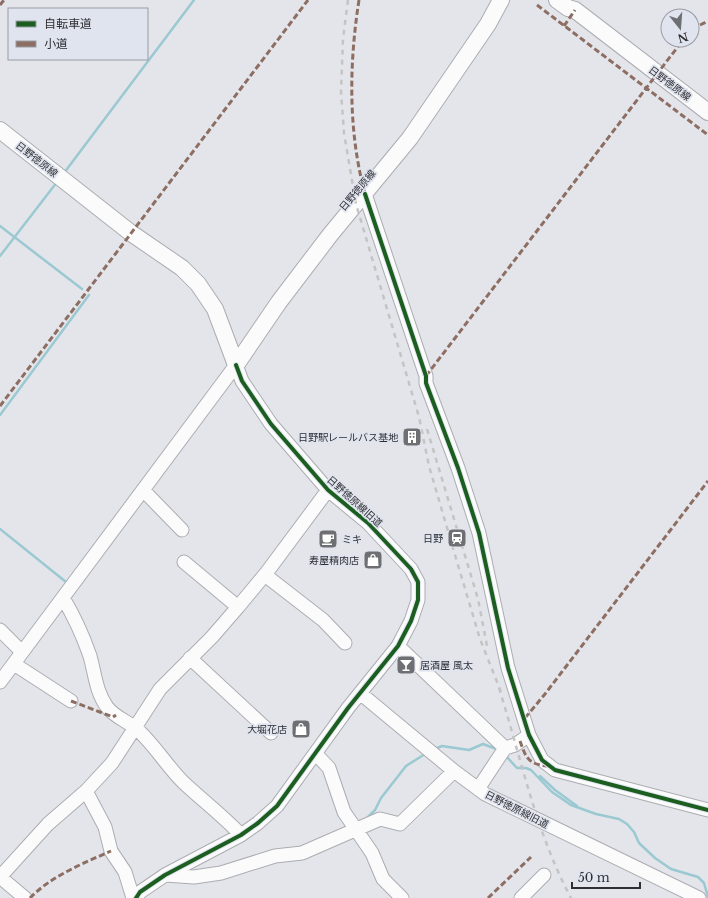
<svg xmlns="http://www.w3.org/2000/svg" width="708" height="898" font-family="'Libre Baskerville','Noto Sans JP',serif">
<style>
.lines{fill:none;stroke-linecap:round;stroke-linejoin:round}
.stream{stroke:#9ac9d2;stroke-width:2.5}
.minor-casing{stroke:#acadb2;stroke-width:15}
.major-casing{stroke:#acadb2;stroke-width:18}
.minor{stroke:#fbfbfc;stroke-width:13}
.major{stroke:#fbfbfc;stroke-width:16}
.rail{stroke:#c4c4c5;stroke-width:2.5;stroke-dasharray:5 5;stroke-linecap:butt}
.quiet{stroke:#8d6e63;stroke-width:3;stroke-dasharray:6 3;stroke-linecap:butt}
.cycleway-casing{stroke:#e0e4ee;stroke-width:6}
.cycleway{stroke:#1b5e20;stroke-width:4}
.labels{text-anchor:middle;stroke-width:3.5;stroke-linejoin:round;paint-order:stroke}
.street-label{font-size:10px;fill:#2e2f33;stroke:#e0e4ee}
.poi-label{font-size:10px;fill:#2e2f33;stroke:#e0e4ee;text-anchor:end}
</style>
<rect width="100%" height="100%" fill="#e4e5ea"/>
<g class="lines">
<path class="stream" d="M 64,173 L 194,0
M 0,226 L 82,289
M 0,256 L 57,182
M 0,415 L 89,295
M 0,529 L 66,582
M 435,749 L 442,746 L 469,750 L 483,744 L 499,750
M 505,755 L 517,768 L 526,768 L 531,770 L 552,792 L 571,805 L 596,814 L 619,819 L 627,824 L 634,832 L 639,843 L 655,858 L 671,869 L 698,877 L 704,883 L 708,897
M 540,776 L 555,790 L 577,806
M 366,819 L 375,810 L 381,798 L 406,766 L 425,754"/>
<defs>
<path id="minor" d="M 365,194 L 426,376 L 426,383 L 458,468 L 479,533 L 508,668 L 529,735 L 542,760 L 555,770 L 708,810
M 143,490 L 182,530
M 184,562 L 238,607
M 265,575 L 323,620 L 345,643
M 63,598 C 74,616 83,636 90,656 C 95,674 96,692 107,707 C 115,718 130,722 139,731 C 155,746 167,766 183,782 C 202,800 223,816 241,835
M 0,630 L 22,652
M 398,646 L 505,748 L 515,745 L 529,735
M 190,658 L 271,733
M 14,664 L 71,701
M 0,682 L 236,365
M 360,693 L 454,771 L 485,794 L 699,898
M 316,754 L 329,768 L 344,812 L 372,853 L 383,879 L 402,898
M 478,789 L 505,748
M 86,791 L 105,827 L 111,851 L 125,872 L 133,898
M 165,875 L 194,877 L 221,873 L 275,856 L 302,853 L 380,819 L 400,824 L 454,771
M 0,877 L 48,824 L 86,791 L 112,763 L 160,689 L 212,637 L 238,607 L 267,572 L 328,490
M 0,877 L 25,898
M 136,898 L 140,892 L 165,875 L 241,835 L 258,823 L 277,806 L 348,708 L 398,646 L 411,621 L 418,600 L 418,582 L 411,569 L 368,523 L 328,490 L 271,424 L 242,381 L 236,365
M 521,898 L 544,875"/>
<path id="major" d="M 557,0 L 568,8 L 575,10 L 708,112
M 0,130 L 131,233 L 182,268 L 198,284 L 215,309 L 236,365
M 236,365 L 279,302 L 330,235 L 410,138 L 488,24 L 501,0"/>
</defs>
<use href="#minor" class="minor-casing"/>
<use href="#major" class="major-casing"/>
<use href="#minor" class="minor"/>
<use href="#major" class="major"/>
<path class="rail" d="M 348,0 L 343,39 L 341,92 L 344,133 L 356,204 L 419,417 L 429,466 L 452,545 L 480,639 L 501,692
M 427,429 L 478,599 L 487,646
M 499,688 C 521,758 536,833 571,898"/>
<path class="quiet" d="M 359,0 C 349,64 348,131 365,194
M 0,5 L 4,0
M 537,5 L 708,135
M 564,26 L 575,10
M 692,29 L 708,21
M 426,376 L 683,40
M 0,406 L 308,0
M 71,701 L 113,717 L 116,715
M 525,718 L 545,694 L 708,481
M 520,741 C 526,758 528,764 547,766
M 30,898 C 51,876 84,863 111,851
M 488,898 L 531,857"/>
<defs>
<path id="cycleway" d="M 365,194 L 426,376 L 426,383 L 458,468 L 479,533 L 508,668 L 529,735 L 542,760 L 555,770 L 708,810
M 136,898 L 140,892 L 165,875 L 241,835 L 258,823 L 277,806 L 348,708 L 398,646 L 411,621 L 418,600 L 418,582 L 411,569 L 368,523 L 328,490 L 271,424 L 242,381 L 236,365"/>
</defs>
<use href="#cycleway" class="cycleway-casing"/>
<use href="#cycleway" class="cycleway"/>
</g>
<defs>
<symbol id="building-square" viewBox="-11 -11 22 22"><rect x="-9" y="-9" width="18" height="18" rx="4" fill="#6e6f73" stroke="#e0e4ee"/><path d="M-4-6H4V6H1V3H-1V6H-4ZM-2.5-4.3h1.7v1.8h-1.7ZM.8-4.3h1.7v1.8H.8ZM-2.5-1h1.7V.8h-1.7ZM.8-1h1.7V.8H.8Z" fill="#fff"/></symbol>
<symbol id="station-square" viewBox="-11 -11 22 22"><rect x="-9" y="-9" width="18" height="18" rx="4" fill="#6e6f73" stroke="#e0e4ee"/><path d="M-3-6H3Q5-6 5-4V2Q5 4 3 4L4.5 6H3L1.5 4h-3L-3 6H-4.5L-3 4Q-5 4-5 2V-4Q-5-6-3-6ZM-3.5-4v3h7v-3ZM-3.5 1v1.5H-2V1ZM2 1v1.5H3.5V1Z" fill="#fff"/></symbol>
<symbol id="cafe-square" viewBox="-11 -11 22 22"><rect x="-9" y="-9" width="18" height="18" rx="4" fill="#6e6f73" stroke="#e0e4ee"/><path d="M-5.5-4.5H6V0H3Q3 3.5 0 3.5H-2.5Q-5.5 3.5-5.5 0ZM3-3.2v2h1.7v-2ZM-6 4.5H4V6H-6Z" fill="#fff"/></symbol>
<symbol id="shop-square" viewBox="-11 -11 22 22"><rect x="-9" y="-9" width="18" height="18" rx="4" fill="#6e6f73" stroke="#e0e4ee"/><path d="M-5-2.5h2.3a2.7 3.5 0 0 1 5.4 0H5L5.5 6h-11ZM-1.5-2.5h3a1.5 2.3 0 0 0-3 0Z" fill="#fff"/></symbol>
<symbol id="bar-square" viewBox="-11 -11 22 22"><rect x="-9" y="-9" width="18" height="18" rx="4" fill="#6e6f73" stroke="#e0e4ee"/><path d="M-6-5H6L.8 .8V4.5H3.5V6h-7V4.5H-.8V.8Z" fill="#fff"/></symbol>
</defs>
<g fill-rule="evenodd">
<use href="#building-square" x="401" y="426" width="22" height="22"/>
<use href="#station-square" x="446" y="527" width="22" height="22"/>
<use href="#cafe-square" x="317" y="528" width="22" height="22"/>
<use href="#shop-square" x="362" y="549" width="22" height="22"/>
<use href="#bar-square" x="395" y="654" width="22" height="22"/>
<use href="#shop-square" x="290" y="718" width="22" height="22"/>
</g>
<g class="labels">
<g class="street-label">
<text transform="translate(670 83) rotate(37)" y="4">日野徳原線</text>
<text transform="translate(37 159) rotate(38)" y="4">日野徳原線</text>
<text transform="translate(357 190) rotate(-50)" y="4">日野徳原線</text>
<text transform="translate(355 501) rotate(42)" y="4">日野徳原線旧道</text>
<text transform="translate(517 809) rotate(27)" y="4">日野徳原線旧道</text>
</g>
<g class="poi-label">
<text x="398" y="441">日野駅レールバス基地</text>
<text x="443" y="542">日野</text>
<text x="342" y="543" text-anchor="start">ミキ</text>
<text x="359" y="564">寿屋精肉店</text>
<text x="420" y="669" text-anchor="start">居酒屋 風太</text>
<text x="287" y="733">大堀花店</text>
</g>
</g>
<rect x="8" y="8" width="140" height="52" fill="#e0e4ee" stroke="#999ca3"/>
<rect x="16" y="21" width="20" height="6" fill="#1b5e20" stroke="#999ca3"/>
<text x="44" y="28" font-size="12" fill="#2e2f33">自転車道</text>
<rect x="16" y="41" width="20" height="6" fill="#8d6e63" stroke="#999ca3"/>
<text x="44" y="48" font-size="12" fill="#2e2f33">小道</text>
<g transform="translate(680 28) rotate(163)"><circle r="19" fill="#e0e4ee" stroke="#999ca3"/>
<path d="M0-3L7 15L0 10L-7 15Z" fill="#6e6f73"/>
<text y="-6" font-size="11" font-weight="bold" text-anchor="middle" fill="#2e2f33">N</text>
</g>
<path d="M572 882v6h68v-6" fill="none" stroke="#2e2f33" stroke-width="2"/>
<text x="578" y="882" font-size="12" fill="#2e2f33" stroke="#e0e4ee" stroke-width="3" paint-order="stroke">50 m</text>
</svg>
